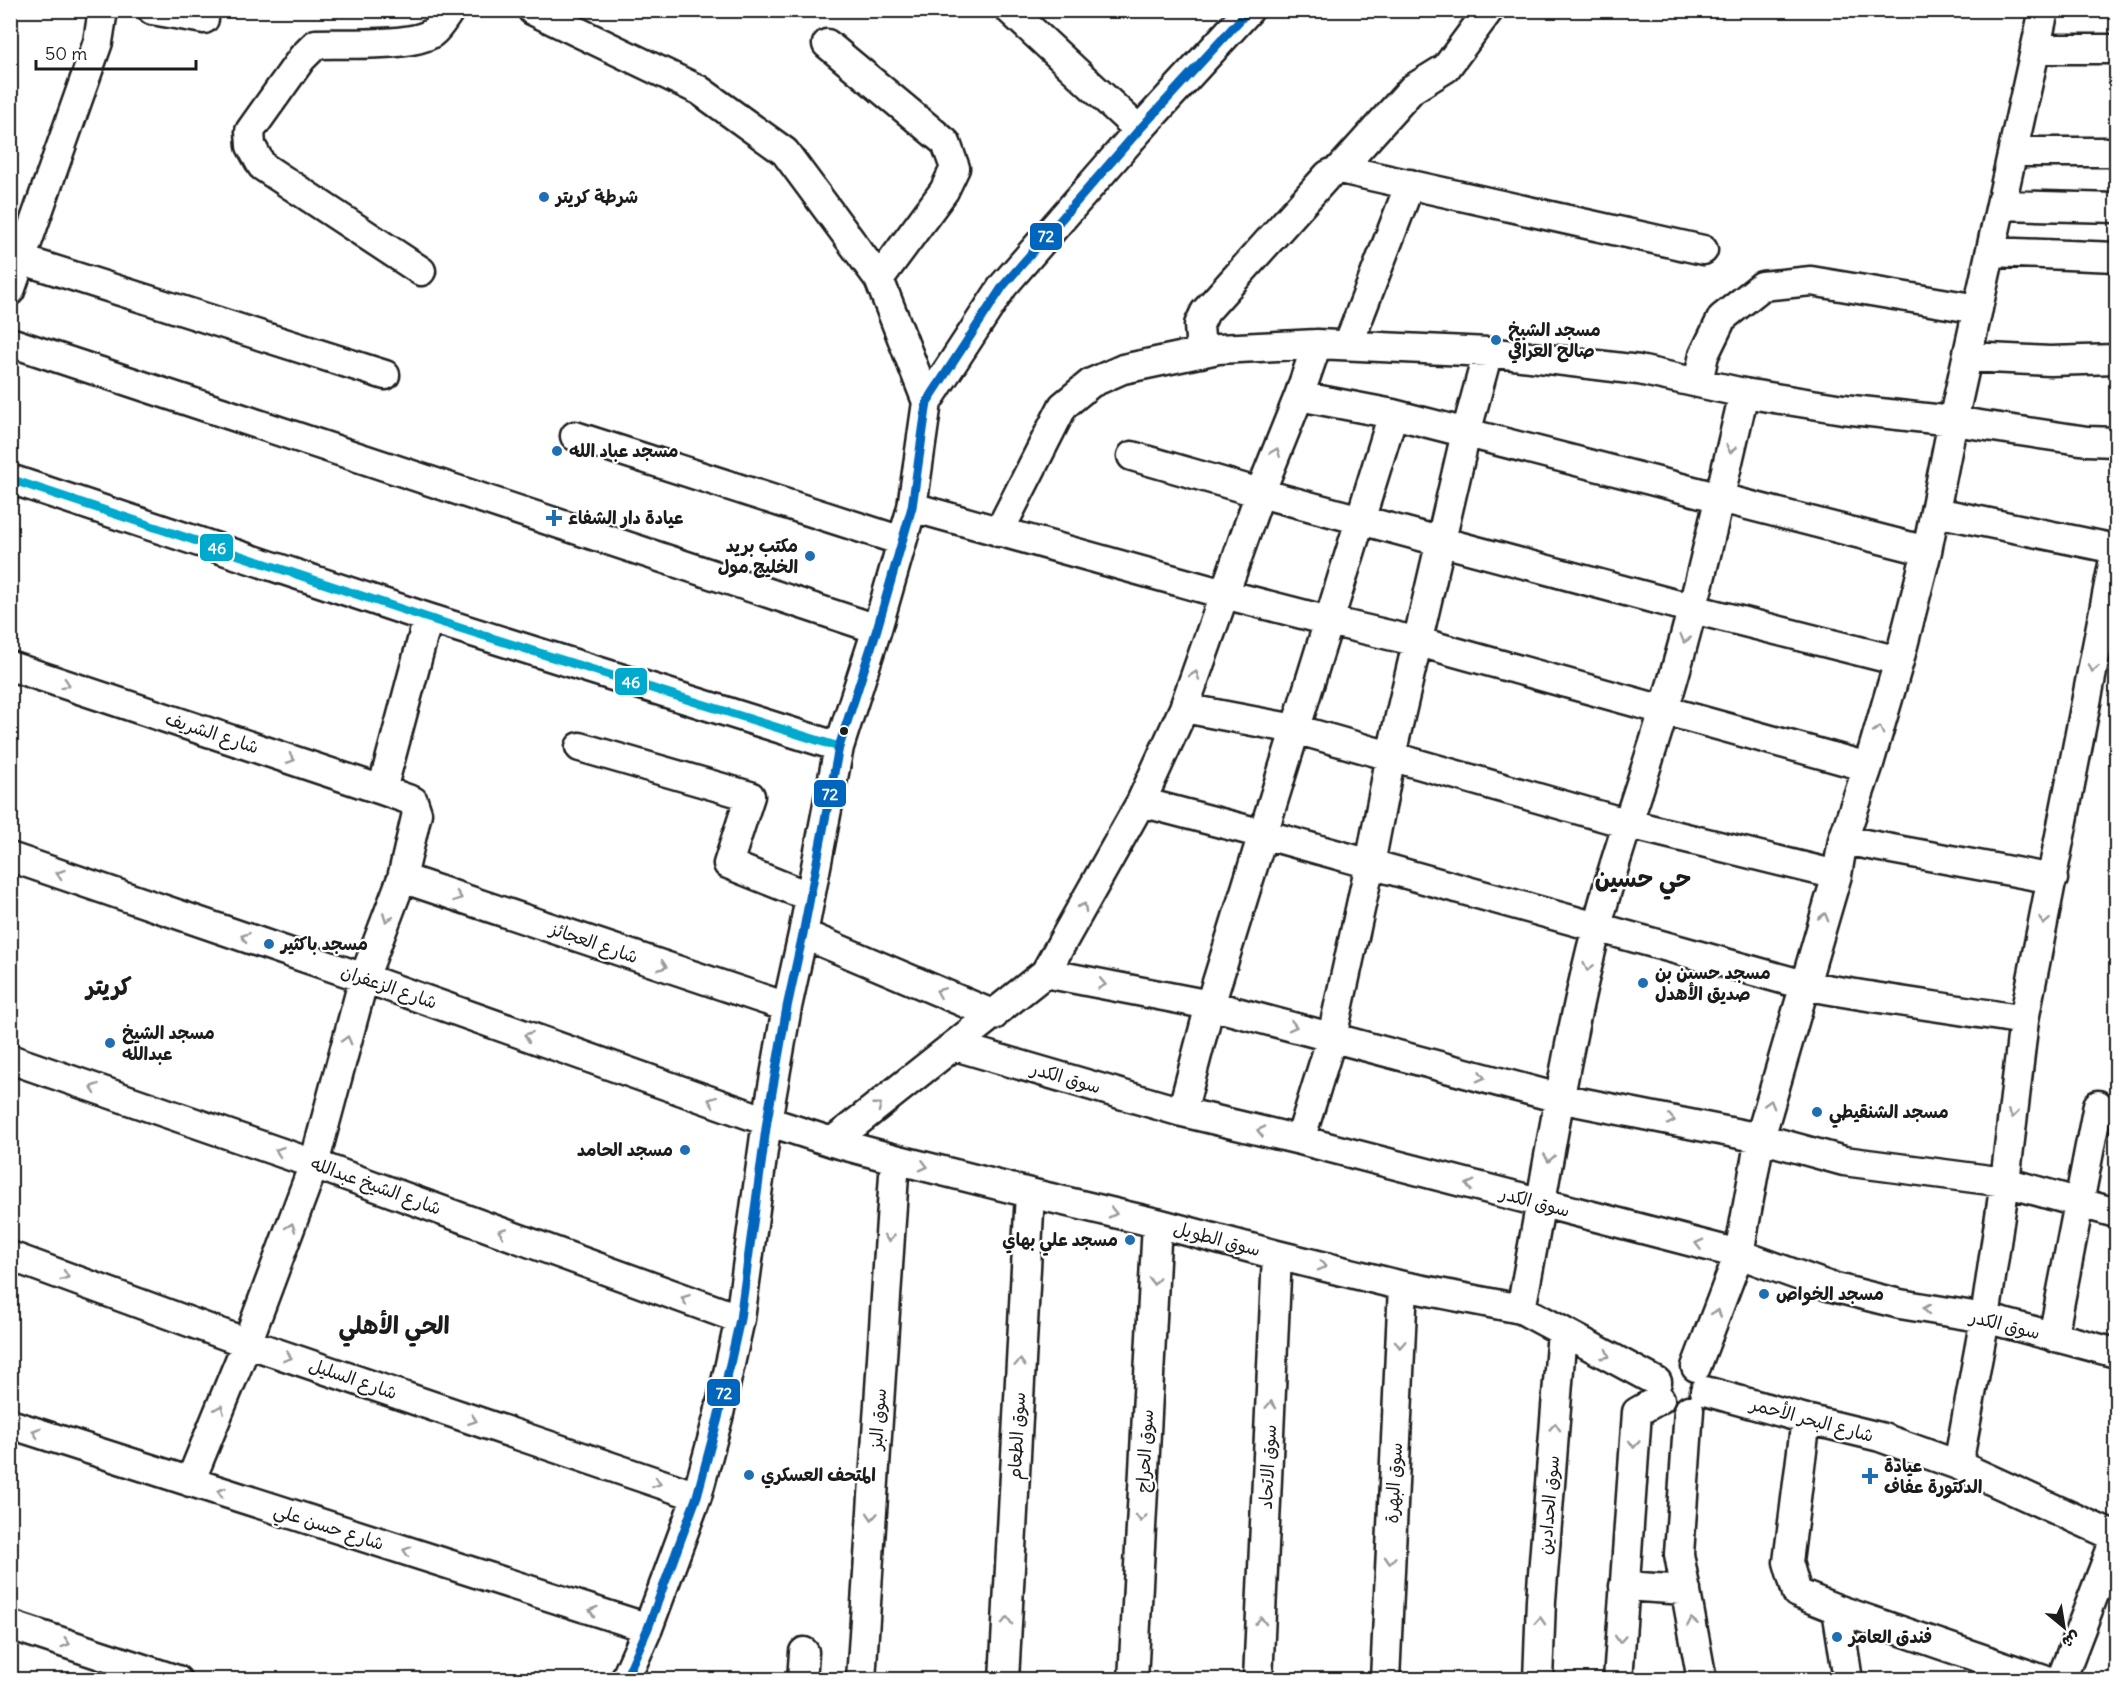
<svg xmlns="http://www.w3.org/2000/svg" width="2127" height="1690" font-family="Delius,'Playpen Sans Arabic',sans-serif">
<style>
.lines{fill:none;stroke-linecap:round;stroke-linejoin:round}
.minor-casing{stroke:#1c1c1c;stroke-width:33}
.minor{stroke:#fff;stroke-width:28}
.bus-1-casing{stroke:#fff;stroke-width:14}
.bus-2-casing{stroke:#fff;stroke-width:14}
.bus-1{stroke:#00a9ce;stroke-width:9}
.bus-2{stroke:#0065bd;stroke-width:9}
.oneway{stroke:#999}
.poi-dot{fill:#1f6fb2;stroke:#fff;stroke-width:2}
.bus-dot{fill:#1c1c1c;stroke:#fff;stroke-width:2}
.labels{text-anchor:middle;stroke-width:4.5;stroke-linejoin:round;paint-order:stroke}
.poi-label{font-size:18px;font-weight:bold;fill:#1c1c1c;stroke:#fff;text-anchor:start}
.street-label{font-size:18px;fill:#1c1c1c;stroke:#fff}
.district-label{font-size:24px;font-weight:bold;fill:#1c1c1c;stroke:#fff}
.line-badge{stroke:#fff;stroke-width:2}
.badge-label{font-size:16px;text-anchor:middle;font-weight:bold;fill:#fff}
</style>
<rect width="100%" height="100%" fill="#fff"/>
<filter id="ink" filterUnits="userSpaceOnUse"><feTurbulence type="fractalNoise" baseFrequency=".0167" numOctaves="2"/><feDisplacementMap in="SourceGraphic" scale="12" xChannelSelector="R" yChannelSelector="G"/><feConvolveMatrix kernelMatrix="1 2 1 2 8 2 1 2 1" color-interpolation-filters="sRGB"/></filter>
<g filter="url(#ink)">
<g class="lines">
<defs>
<path id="minor" d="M 152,10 L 204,19 L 205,10
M 532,10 L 699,90 L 785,152 L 879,279 L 927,402
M 1010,10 L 1139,130
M 827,44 L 946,143 L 955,168 L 944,191 L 879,279
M 2035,49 L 2116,49
M 2013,152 L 2116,152
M 1340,169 L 1412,89 L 1446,68 L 1489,10
M 2001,205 L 2116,208
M 1991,252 L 2116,257
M 10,256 L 385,375
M 421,271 L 262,166 L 251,146 L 250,131 L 302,58 L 316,44 C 342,43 412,47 432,33 C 439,28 445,17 450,10
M 10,291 L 98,42 L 103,10
M 10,342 L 877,629
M 1348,345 L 1410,184
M 1201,353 L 1199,325 L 1205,312 L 1328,175 L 1340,169 L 1703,250
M 1968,357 L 2050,361 L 2116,359
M 1698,382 L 1704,355 L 1722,318 L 1762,286 L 1811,281 L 1978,309
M 1299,396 L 1393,414 L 1927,551
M 575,436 L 902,541
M 1132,456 L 1260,493 L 1693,609 L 1899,661
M 10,479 L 428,618 L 839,747
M 912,507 L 1224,594 L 1329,621 L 1419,642 L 1868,767
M 1936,512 L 2116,549
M 999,532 L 1063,406 L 1091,383 L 1123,369 L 1218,349 L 1317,344 L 1488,352 L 1639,370 L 1744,393 L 1843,409 L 1953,421 L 2087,441 L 2116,442
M 10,666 L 382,790 L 413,801 L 417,813 L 402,878 L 364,978 L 314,1164 L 247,1343 L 190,1482
M 1184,708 L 1295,729 L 1629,824 L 1837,875
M 580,747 L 750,796 L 728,864 L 810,897
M 382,790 L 428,618
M 1141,802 L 1263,834 L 1804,985 C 1877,999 1951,1008 2024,1020
M 1843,840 L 2053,879
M 10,857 L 364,978 L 767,1121 L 832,1142 L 895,1159 L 1030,1193 L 1157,1223 L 1277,1255 L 1403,1286 L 1521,1309 L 1657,1382
M 402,878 L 787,1007
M 803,934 L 994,1015
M 1045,973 L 1210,1005 L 1559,1098 L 1760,1138 L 1844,1161 L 2005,1182 L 2116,1213
M 955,1046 L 1182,1112 L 1300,1140 L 1739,1254 L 1828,1286 L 1900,1304 L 1985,1318 L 2116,1353
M 10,1059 L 314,1164 L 740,1319
M 1182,1112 L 1210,1005 L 1393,414
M 1300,1140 L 1332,1037 L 1370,864 L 1391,755 L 1466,433 L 1488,352
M 832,1142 L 1045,973 L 1141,802 L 1184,708 L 1260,493 L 1299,396 L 1317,344
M 10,1256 L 247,1343 L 697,1496
M 1521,1309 C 1546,1182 1564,1053 1597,927 C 1615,854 1643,782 1664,710 C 1696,605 1719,499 1744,393
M 2053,1337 L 2098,1105
M 1696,1367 L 1739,1254 L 1760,1138 L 1837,875 L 1843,840 L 1868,767 L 1899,661 L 1927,551 L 1953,421 L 2044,10
M 1705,1391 L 1806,1419 L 1880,1437 L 1958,1465 L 2116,1537
M 1689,1410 L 1679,1554 L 1702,1680
M 1806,1419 L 1788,1562 L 1797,1593 L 1837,1609 L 1848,1680
M 10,1424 L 648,1628
M 1958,1465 L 1985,1318 L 2005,1182 L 2024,1020 L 2116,549
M 1624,1586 L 1686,1590
M 1837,1609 L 2044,1680
M 10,1625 L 177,1680
M 625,1680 L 648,1628 L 697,1496 L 718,1418 L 740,1319 L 767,1121 L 787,1007 L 803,934 L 839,747 L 877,629 L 912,507 L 927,402 L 1003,286 L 1139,130 L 1249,10
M 802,1680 L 804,1652
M 861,1680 L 895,1159
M 1004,1680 L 1030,1193
M 1133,1680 L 1157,1223
M 1258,1680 L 1277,1255
M 1385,1680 L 1403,1286
M 1538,1680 L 1541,1600 L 1562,1331
M 1618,1680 L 1637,1412 L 1660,1399
M 2061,1680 L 2116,1537"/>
</defs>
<use href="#minor" class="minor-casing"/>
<use href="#minor" class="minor"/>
<defs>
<path id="bus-1" d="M 10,479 L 428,618 L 839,747"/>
<path id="bus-2" d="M 625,1680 L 648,1628 L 697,1496 L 718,1418 L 740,1319 L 767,1121 L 787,1007 L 803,934 L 839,747 L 877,629 L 912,507 L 927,402 L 1003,286 L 1139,130 L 1249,10"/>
</defs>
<use href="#bus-1" class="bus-1-casing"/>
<use href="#bus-2" class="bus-2-casing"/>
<use href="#bus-1" class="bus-1"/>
<use href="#bus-2" class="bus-2"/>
</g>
<defs><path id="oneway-chevron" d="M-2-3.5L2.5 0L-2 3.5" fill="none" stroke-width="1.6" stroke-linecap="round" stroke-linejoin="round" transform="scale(1.5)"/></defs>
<g class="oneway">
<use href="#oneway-chevron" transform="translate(1731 449) rotate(103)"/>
<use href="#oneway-chevron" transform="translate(1276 452) rotate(-68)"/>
<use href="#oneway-chevron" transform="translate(1685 639) rotate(106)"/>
<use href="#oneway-chevron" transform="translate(2093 668) rotate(101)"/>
<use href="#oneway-chevron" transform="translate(1195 675) rotate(-71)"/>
<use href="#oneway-chevron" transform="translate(66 684) rotate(18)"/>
<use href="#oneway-chevron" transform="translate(1879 730) rotate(-74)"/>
<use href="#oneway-chevron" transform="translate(291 759) rotate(18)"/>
<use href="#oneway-chevron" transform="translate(60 874) rotate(-161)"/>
<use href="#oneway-chevron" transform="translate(458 897) rotate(19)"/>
<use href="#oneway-chevron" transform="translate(1083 907) rotate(-61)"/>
<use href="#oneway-chevron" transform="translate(1824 917) rotate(-74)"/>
<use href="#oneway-chevron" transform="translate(387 918) rotate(111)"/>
<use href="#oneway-chevron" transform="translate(2044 921) rotate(101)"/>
<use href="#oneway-chevron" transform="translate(245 937) rotate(-161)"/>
<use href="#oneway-chevron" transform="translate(663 966) rotate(19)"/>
<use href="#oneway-chevron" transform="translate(1588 967) rotate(102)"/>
<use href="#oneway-chevron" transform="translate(1102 984) rotate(11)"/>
<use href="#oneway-chevron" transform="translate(940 992) rotate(-157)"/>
<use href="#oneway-chevron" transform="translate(1293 1026) rotate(14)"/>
<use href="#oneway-chevron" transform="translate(528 1036) rotate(-160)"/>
<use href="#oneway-chevron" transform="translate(347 1040) rotate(-75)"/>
<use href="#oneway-chevron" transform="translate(1481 1077) rotate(15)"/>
<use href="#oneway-chevron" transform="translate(94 1088) rotate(-161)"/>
<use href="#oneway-chevron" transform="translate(712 1101) rotate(-160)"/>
<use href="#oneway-chevron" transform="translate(1770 1104) rotate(-74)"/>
<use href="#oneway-chevron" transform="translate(878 1106) rotate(-38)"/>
<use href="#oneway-chevron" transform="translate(2013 1114) rotate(97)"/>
<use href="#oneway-chevron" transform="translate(1671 1120) rotate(11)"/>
<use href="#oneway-chevron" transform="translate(1261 1131) rotate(-167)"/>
<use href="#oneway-chevron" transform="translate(279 1151) rotate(-161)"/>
<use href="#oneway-chevron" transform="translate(1549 1158) rotate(99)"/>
<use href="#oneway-chevron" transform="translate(924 1166) rotate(14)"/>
<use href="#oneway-chevron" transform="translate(1470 1185) rotate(-165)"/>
<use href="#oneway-chevron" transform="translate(1113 1213) rotate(13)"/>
<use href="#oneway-chevron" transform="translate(291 1227) rotate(-70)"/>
<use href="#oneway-chevron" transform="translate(502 1232) rotate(-160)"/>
<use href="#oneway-chevron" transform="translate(889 1238) rotate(94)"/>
<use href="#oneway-chevron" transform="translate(1699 1244) rotate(-166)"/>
<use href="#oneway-chevron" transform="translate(1322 1266) rotate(14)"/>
<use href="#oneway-chevron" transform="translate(65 1276) rotate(20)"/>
<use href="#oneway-chevron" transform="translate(1154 1281) rotate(93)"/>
<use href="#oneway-chevron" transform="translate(685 1299) rotate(-160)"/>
<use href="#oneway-chevron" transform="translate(1927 1309) rotate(-171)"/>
<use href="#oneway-chevron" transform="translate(1717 1313) rotate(-69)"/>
<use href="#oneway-chevron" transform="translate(1400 1344) rotate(93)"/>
<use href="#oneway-chevron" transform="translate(1606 1355) rotate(28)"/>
<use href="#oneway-chevron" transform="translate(288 1357) rotate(19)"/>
<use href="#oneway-chevron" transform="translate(1020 1363) rotate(-87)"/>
<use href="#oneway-chevron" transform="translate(1271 1405) rotate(-87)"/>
<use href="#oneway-chevron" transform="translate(220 1409) rotate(-68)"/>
<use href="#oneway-chevron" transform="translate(473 1420) rotate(19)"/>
<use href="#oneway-chevron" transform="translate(1555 1427) rotate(-86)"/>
<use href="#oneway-chevron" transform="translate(36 1432) rotate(-162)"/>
<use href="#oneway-chevron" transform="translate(1634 1444) rotate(94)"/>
<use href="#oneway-chevron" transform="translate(657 1483) rotate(19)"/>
<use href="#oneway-chevron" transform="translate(221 1492) rotate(-162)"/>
<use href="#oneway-chevron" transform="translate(872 1516) rotate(94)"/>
<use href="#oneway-chevron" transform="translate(1141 1518) rotate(93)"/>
<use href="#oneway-chevron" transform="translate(407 1551) rotate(-162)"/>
<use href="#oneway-chevron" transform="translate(1390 1560) rotate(93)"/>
<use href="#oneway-chevron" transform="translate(593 1611) rotate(-162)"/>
<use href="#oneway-chevron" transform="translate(1007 1621) rotate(-87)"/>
<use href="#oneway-chevron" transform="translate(1261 1621) rotate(-87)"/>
<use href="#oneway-chevron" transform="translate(1540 1621) rotate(-87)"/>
<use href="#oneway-chevron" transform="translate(1692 1622) rotate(-101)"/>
<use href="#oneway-chevron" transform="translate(1620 1639) rotate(94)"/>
<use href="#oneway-chevron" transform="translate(66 1643) rotate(18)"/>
</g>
</g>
<g class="poi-dot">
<circle cx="544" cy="197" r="6"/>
<circle cx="1496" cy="340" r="6"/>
<circle cx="557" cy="451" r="6"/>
<path d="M551 509h6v6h6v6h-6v6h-6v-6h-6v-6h6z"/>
<circle cx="810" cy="556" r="6"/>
<circle cx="269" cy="944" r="6"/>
<circle cx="1643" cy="983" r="6"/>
<circle cx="110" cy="1043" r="6"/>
<circle cx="1817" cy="1112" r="6"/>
<circle cx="685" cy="1150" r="6"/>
<circle cx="1130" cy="1240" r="6"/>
<circle cx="1764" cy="1294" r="6"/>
<circle cx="749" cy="1475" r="6"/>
<path d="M1867 1467h6v6h6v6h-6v6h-6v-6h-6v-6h6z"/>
<circle cx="1837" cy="1637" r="6"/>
</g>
<circle class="bus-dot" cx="844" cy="731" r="5"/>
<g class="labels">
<g class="poi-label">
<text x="556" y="203">شرطة كريتر</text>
<text x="1508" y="336">مسجد الشيخ<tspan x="1508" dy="21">صالح العراقي</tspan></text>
<text x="569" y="457">مسجد عباد الله</text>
<text x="568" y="524">عيادة دار الشفاء</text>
<text x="798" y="552" text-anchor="end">مكتب بريد<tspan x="798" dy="21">الخليج مول</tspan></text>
<text x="281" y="950">مسجد باكثير</text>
<text x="1655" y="979">مسجد حسين بن<tspan x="1655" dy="21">صديق الأهدل</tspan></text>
<text x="122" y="1039">مسجد الشيخ<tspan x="122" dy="21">عبدالله</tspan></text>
<text x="1829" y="1118">مسجد الشنقيطي</text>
<text x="673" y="1156" text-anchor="end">مسجد الحامد</text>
<text x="1118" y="1246" text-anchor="end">مسجد علي بهاي</text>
<text x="1776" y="1300">مسجد الخواص</text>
<text x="1884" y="1472">عيادة<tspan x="1884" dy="21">الدكتورة عفاف</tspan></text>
<text x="761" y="1481">المتحف العسكري</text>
<text x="1849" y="1643">فندق العامر</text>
</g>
<g class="street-label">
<text transform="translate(212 733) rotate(18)" y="6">شارع الشريف</text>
<text transform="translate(594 943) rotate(19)" y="6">شارع العجائز</text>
<text transform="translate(389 987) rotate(19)" y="6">شارع الزعفران</text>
<text transform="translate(1066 1078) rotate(16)" y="6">سوق الكدر</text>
<text transform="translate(376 1186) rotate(20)" y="6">شارع الشيخ عبدالله</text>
<text transform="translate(1535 1202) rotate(15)" y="6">سوق الكدر</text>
<text transform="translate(1217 1239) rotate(15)" y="6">سوق الطويل</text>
<text transform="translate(2005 1325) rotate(14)" y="6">سوق الكدر</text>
<text transform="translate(353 1379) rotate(19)" y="6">شارع السليل</text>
<text transform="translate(878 1419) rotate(-86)" y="6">سوق البز</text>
<text transform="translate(1812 1420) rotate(15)" y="6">شارع البحر الأحمر</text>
<text transform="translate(1017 1436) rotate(-87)" y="6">سوق الطعام</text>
<text transform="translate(1145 1451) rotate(-87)" y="6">سوق الحراج</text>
<text transform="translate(1268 1467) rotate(-87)" y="6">سوق الاتحاد</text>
<text transform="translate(1394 1483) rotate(-87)" y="6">سوق البهرة</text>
<text transform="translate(1549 1505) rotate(-85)" y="6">سوق الحدادين</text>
<text transform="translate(329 1527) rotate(18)" y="6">شارع حسن علي</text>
</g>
<g class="district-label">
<text x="1643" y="887">حي حسين</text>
<text x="109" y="995">كريتر</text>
<text x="394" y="1334">الحي الأهلي</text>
</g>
</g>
<g class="line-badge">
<rect x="1029" y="222" width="34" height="29" rx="6" fill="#0065bd"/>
<rect x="199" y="533" width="35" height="29" rx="6" fill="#00a9ce"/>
<rect x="614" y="667" width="34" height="29" rx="6" fill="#00a9ce"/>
<rect x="813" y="779" width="34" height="29" rx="6" fill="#0065bd"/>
<rect x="706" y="1378" width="35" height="29" rx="6" fill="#0065bd"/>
</g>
<g class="badge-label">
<text x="1046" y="242">72</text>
<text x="217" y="554">46</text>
<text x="631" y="688">46</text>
<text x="830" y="800">72</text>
<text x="724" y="1399">72</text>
</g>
<rect width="2127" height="1690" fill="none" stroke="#fff" stroke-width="36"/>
<rect x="18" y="18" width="2091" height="1654" fill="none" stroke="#1c1c1c" stroke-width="2" filter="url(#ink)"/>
<g transform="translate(2064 1627) rotate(150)" stroke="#ffffff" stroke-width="4.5" paint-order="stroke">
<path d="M0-4.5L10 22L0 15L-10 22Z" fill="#1c1c1c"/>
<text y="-9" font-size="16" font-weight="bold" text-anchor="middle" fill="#1c1c1c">ش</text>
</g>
<path d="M36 60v9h160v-9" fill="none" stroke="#1c1c1c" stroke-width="3"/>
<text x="45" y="60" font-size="18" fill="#1c1c1c" stroke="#ffffff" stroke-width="4.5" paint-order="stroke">50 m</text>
</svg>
